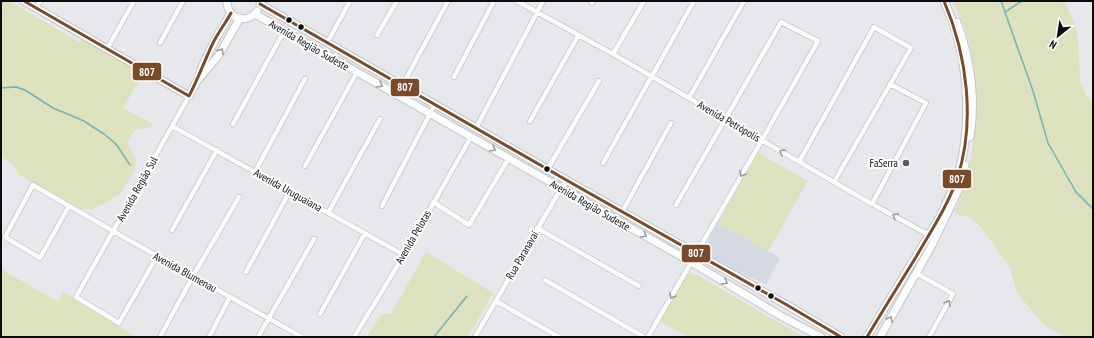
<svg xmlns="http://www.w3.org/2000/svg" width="1094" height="338" font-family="'PT Sans Narrow',sans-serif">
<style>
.built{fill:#d5d9e2}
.green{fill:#dee1bd}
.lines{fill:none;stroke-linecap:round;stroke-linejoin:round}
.stream{stroke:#6eb6b6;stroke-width:1.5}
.street-casing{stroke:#c4c5c8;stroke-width:6}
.secondary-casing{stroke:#c4c5c8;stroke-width:9}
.street{stroke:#fbfcfc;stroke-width:4.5}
.secondary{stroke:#fbfcfc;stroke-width:7}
.bus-1-casing{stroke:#fff;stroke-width:6}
.bus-1{stroke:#7a4b2a;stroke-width:3}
.oneway{stroke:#9b9c9d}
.bus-dot{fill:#0b0c0e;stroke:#fff;stroke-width:1.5}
.poi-dot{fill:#58595b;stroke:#fff;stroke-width:1.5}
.labels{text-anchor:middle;stroke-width:4;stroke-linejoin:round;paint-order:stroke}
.street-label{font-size:11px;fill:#0b0c0e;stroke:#fff}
.poi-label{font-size:11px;fill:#0b0c0e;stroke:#fff;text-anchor:end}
.line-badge{stroke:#fff;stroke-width:1.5}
.badge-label{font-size:11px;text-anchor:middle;font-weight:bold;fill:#fff}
</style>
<rect width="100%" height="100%" fill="#e6e8eb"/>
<path class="built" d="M 718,223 L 780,258 L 766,284 L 734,271 L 701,253 Z"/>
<path class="green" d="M 1,1 L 9,1 L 79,42 L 82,37 L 143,74 L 123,108 L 154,125 L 149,128 L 136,129 L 131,135 L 128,142 L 130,148 L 136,161 L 134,172 L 118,196 L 93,209 L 79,209 L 19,175 L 12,164 L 1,157 Z
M 953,1 L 1064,1 L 1074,22 L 1078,37 L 1080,81 L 1084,91 L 1093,105 L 1093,337 L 1066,337 L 1045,326 L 1017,293 L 1010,267 L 979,225 L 971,218 L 954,213 C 977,160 981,97 969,41 C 966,29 958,13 953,1 Z
M 758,153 L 808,181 L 768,251 L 718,223 Z
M 426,252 L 493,293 L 468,337 L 367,337 L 382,314 L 391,314 Z
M 1,269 L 58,302 L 63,292 L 136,337 L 1,337 Z
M 689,274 L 695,274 L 804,337 L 688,337 L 659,321 L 685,276 Z"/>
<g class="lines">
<path class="stream" d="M 1001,1 L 1033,91 L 1048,143 L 1076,192 L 1093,209
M 1005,12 L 1022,1
M 1,88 L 16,87 L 25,90 L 53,108 L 84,121 L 104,134 L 116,144 L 130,165
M 434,337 L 467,296"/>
<defs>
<path id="street" d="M 517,1 L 613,54 L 872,204 L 931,236
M 592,3 L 593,1
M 36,8 L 40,1
M 377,35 L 397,1
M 160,43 L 183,1
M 327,43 L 350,1
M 107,49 L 134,1
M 613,54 L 644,1
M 454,77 L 494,1
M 402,86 L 448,1
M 689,98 L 744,1
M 530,121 L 578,36
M 233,124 L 284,31
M 172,126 L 404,255
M 476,128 L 543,1
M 799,162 L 874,27 L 911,48 L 834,182
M 603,163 L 694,1
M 305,166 L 357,72
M 547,170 L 599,81
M 255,172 L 305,79
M 433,202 L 469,225 L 509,158
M 872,204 L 926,103 L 890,84
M 69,206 L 40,258 L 5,237 L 33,185 C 122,237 212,287 302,337
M 382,206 L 435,104
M 622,212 L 671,123
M 328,213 L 380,119
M 537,228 L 639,286
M 172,230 L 217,150
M 157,256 L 119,323 L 76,297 L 189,96
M 246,272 L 290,191
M 916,273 L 953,294 L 929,337
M 545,280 L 644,337
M 496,301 L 559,337
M 320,314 L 365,233
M 160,337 L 193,276 L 239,197
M 209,337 L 230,297
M 258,337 L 314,239
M 354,337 L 404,255 L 471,137
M 475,337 L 563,185 L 567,183 L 571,184
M 648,337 L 762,140 L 818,41 L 781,22 L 676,205"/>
<path id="secondary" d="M 24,1 L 189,96 L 197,81 L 219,55 L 240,18
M 227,1 C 227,19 247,25 257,11
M 260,4 L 476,128 L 575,185 L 787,305 L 841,337
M 255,14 L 691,262 L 781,316 L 821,337
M 957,22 C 970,58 976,99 970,137
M 199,75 C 207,53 219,33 231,13
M 867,337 L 941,215 C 948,199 956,184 960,167 C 973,116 967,48 944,1
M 880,337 L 931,247 L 958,191 L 965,165"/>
</defs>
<use href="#street" class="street-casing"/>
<use href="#secondary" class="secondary-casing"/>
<use href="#street" class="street"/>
<use href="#secondary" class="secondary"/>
<defs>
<path id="bus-1" d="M 24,1 L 189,96 C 198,79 204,62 212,45 C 217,34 225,24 231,13
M 260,4 L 575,185 L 787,305 L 841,337
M 867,337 C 883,310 900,283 916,257 C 931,231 947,207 957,179 C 976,122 967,55 944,1"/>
</defs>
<use href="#bus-1" class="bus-1-casing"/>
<use href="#bus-1" class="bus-1"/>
</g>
<defs><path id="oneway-chevron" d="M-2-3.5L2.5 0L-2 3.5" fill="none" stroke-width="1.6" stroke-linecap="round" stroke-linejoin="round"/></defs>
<g class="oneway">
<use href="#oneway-chevron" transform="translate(221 51) rotate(-58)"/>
<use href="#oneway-chevron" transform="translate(380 85) rotate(30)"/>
<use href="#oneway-chevron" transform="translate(493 149) rotate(30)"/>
<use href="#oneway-chevron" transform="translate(782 152) rotate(-150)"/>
<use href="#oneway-chevron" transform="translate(742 174) rotate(120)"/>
<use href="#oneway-chevron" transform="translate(895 216) rotate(-152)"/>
<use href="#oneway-chevron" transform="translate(644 235) rotate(30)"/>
<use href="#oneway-chevron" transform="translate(725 282) rotate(31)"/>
<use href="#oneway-chevron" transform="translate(672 296) rotate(120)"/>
<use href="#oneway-chevron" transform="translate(948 303) rotate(-60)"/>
<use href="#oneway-chevron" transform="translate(890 319) rotate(-61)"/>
</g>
<g class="bus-dot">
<circle cx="289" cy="20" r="3.5"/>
<circle cx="301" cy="27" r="3.5"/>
<circle cx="547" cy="169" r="3.5"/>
<circle cx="758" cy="288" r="3.5"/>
<circle cx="771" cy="296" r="3.5"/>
</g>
<circle class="poi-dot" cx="906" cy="163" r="4"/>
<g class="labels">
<g class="street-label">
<text transform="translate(309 45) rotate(30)" y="4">Avenida Região Sudeste</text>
<text transform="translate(729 121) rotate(30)" y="4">Avenida Petrópolis</text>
<text transform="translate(137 189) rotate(-61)" y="4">Avenida Região Sul</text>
<text transform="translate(288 190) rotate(29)" y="4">Avenida Uruguaiana</text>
<text transform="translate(590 205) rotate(30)" y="4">Avenida Região Sudeste</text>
<text transform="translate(413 237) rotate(-60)" y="4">Avenida Pelotas</text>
<text transform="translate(522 255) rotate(-60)" y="4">Rua Paranavaí</text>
<text transform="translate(185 272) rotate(29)" y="4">Avenida Blumenau</text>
</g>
<g class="poi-label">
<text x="898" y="167">FaSerra</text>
</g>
</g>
<g class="line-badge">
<rect x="132" y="62" width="30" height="19" rx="4" fill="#7a4b2a"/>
<rect x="390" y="78" width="30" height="19" rx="4" fill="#7a4b2a"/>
<rect x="942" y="169" width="30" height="20" rx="4" fill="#7a4b2a"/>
<rect x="681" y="244" width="30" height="19" rx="4" fill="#7a4b2a"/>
</g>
<g class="badge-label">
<text x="147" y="76">807</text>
<text x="405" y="91">807</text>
<text x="957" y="183">807</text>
<text x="696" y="257">807</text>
</g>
<rect width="1094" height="338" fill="none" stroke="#0b0c0e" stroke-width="4"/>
<g transform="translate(1058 36) rotate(210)" stroke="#ffffff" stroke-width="3" paint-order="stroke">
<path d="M0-3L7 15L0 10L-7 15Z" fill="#0b0c0e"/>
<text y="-6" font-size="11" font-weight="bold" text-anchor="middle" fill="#0b0c0e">N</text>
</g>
</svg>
